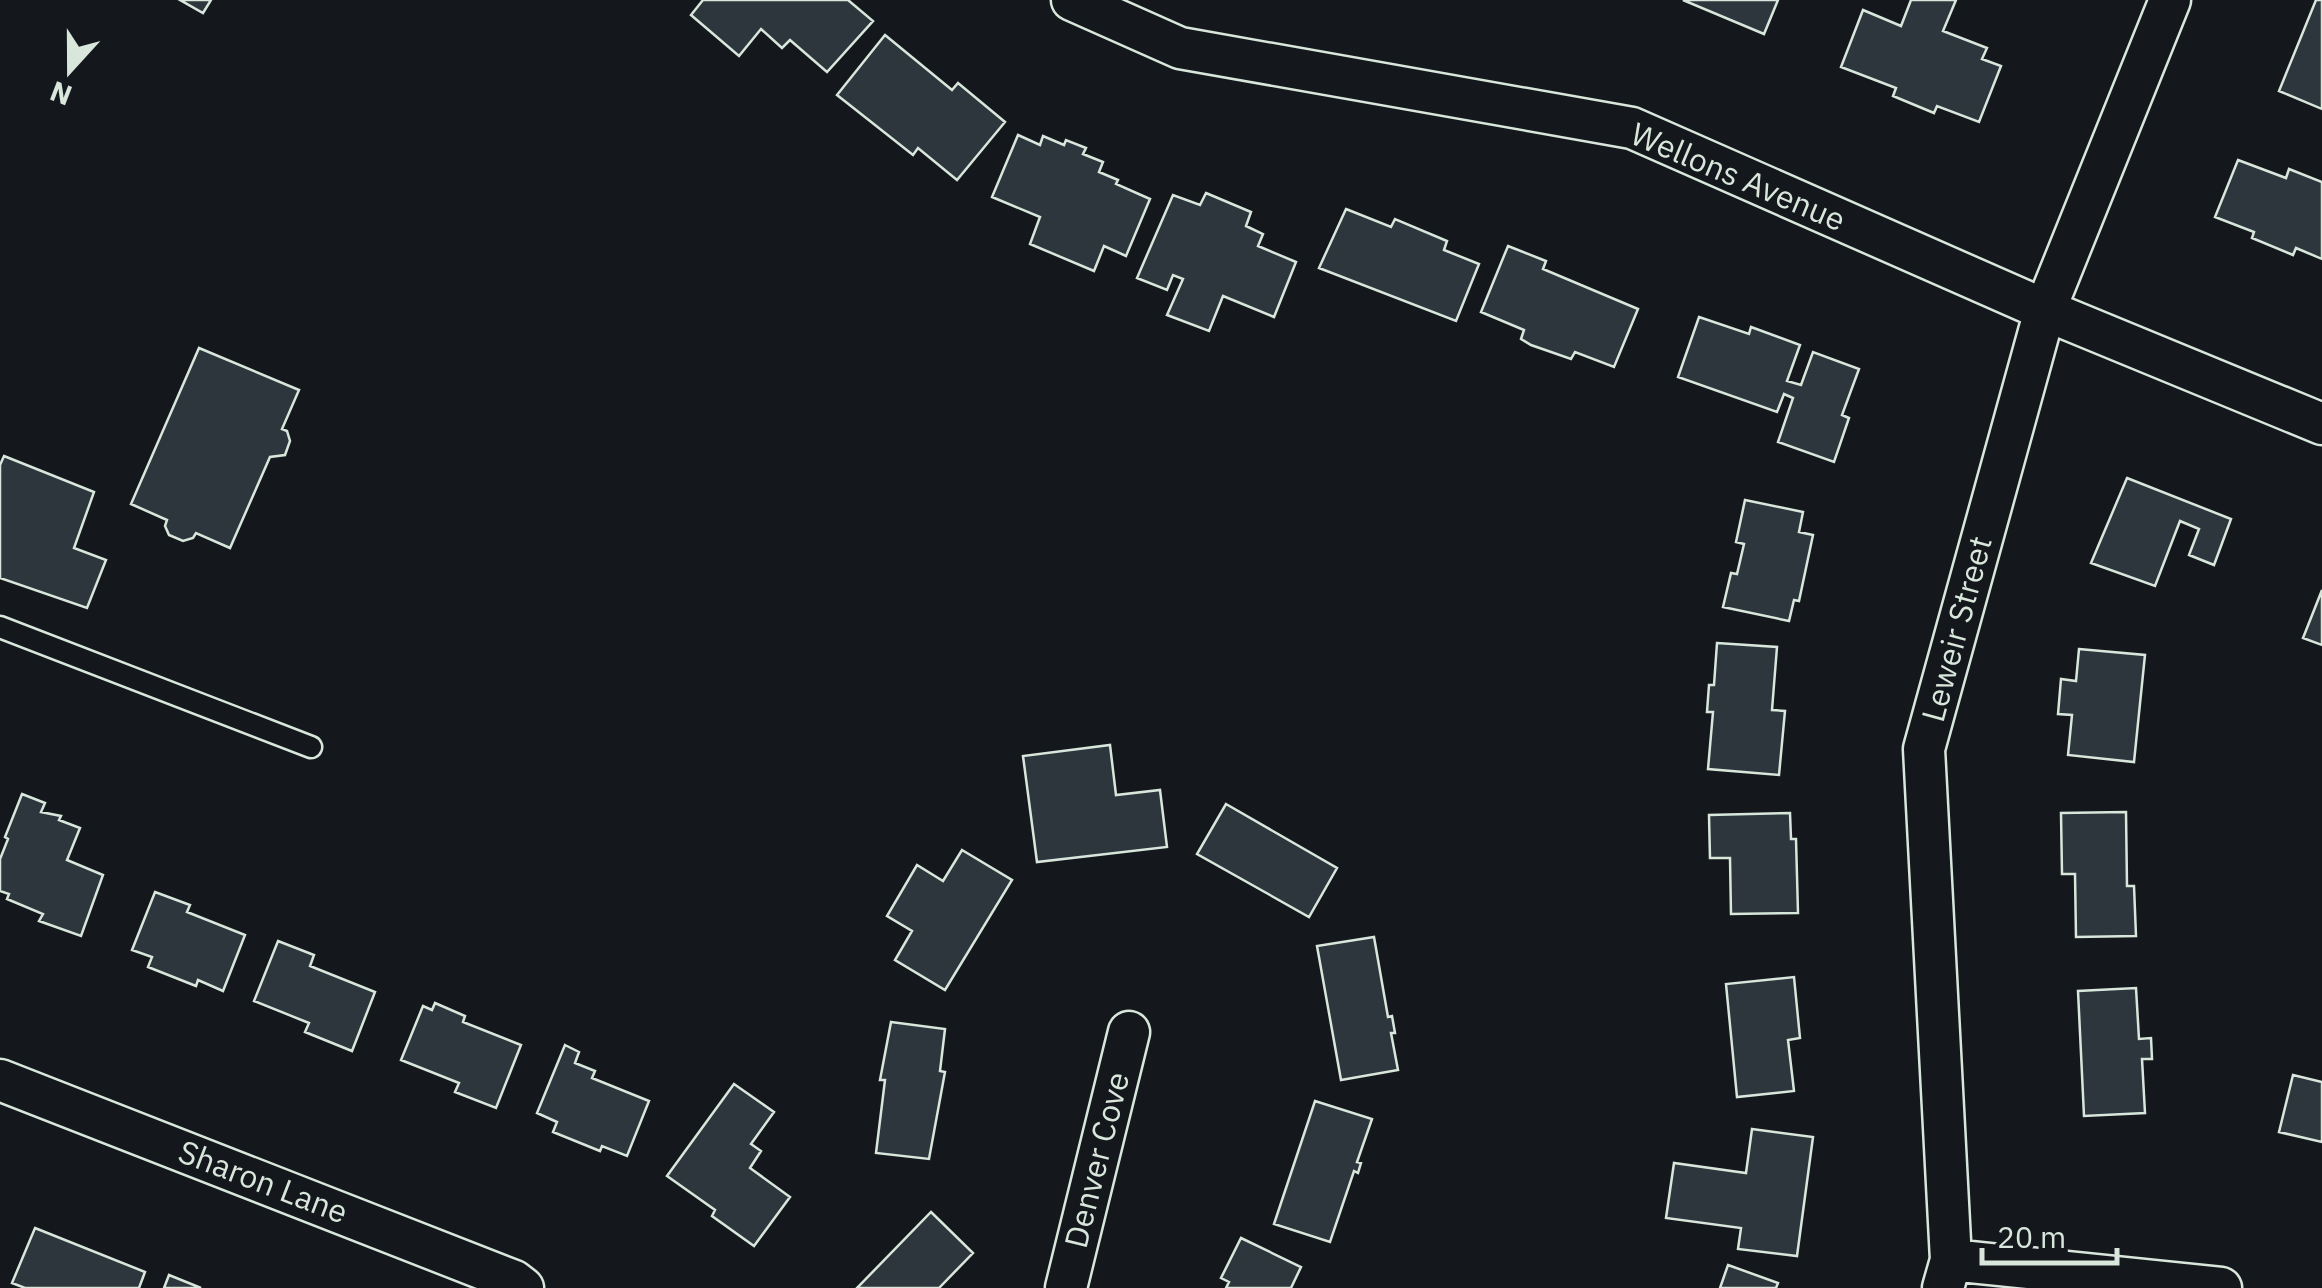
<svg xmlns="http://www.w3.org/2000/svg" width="2322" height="1288" font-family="'IBM Plex Sans',sans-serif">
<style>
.building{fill:#2c363c;stroke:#d8e6dc;stroke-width:2.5}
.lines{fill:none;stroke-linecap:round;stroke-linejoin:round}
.service-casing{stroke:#d8e6dc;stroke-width:25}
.minor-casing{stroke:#d8e6dc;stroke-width:45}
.service{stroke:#14181c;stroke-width:20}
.minor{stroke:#14181c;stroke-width:40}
.labels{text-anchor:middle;stroke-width:8;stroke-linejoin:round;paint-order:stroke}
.street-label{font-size:32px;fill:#d8e6dc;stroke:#14181c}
</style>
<rect width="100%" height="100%" fill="#14181c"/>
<path class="building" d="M 180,0 L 211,0 L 203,13 Z
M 703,0 L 848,0 L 873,21 L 827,72 L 790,40 L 782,48 L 761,29 L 739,56 L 691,15 Z
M 1683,0 L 1778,0 L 1764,34 Z
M 1911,0 L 1956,0 L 1943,31 L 1987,48 L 1982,59 L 2001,66 L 1979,122 L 1937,106 L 1934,113 L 1893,96 L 1896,88 L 1841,67 L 1863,10 L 1901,26 Z
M 2316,0 L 2322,0 L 2322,109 L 2279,91 Z
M 885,35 L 952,90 L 958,83 L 1005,122 L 957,180 L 918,148 L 913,155 L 837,95 Z
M 1018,135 L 1040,145 L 1043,136 L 1064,145 L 1066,140 L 1086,148 L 1083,154 L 1103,162 L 1099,172 L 1118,180 L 1116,184 L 1150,199 L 1126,256 L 1104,246 L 1094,271 L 1030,244 L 1040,217 L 992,197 Z
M 2238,160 L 2286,178 L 2289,169 L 2322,182 L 2322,259 L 2296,248 L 2293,255 L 2252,238 L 2254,232 L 2215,217 Z
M 1206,193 L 1251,212 L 1246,226 L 1263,234 L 1258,246 L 1296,262 L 1274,317 L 1223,296 L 1209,331 L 1167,315 L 1183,279 L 1173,275 L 1167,290 L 1137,278 L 1173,195 L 1200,205 Z
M 1346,209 L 1391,227 L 1395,219 L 1447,241 L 1444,250 L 1479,264 L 1456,321 L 1319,268 Z
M 1508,246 L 1546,261 L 1543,269 L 1638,309 L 1614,367 L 1575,352 L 1571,359 L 1531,345 L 1521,339 L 1524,330 L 1481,312 Z
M 1699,317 L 1749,334 L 1751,327 L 1800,345 L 1787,381 L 1801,385 L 1813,352 L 1859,369 L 1842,415 L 1849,418 L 1834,462 L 1778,442 L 1793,398 L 1784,394 L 1777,412 L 1678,377 Z
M 199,348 L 299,390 L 282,429 L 287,431 L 290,441 L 285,455 L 270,457 L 230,548 L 196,533 L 193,538 L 183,541 L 169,535 L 165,526 L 167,520 L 131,504 Z
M 4,456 L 94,492 L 74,548 L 106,560 L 87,608 L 0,578 L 0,465 Z
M 2127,478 L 2231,519 L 2214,565 L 2189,555 L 2199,529 L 2180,521 L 2155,586 L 2091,563 Z
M 1745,500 L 1803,512 L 1799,532 L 1813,535 L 1799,601 L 1794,600 L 1789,621 L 1723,607 L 1731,573 L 1737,574 L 1744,544 L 1736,542 Z
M 2322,590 L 2322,645 L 2303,638 Z
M 1717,643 L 1777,647 L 1772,710 L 1785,711 L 1779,775 L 1708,769 L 1713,712 L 1707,712 L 1709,685 L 1714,685 Z
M 2079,649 L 2145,655 L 2134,762 L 2068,755 L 2072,715 L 2058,714 L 2061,679 L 2076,681 Z
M 1110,745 L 1116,795 L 1160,790 L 1167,847 L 1037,862 L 1023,756 Z
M 22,794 L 45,803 L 41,812 L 61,816 L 59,820 L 80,828 L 67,860 L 103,875 L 81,936 L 39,921 L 43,914 L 7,899 L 9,894 L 0,891 L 0,859 L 8,839 L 5,837 Z
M 1226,804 L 1337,868 L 1309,917 L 1197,854 Z
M 2126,812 L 2127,886 L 2134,886 L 2136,936 L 2076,937 L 2075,874 L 2062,874 L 2061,813 Z
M 1790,813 L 1791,839 L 1796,839 L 1798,913 L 1731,914 L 1730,858 L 1710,858 L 1709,815 Z
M 962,850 L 1012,880 L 945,990 L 895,960 L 912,931 L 887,916 L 917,865 L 943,881 Z
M 155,892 L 190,905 L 187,912 L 245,935 L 223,991 L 198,980 L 196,986 L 148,967 L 152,957 L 132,950 Z
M 1374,937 L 1388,1017 L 1392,1016 L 1395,1033 L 1391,1033 L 1398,1070 L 1341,1080 L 1317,946 Z
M 278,941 L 314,955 L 310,966 L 375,992 L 352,1051 L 305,1032 L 309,1023 L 254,1001 Z
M 1794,977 L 1800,1038 L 1788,1040 L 1794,1091 L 1737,1097 L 1726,984 Z
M 2136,988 L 2139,1039 L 2151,1038 L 2152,1059 L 2142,1059 L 2145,1113 L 2084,1116 L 2078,991 Z
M 435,1003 L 465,1016 L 463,1022 L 521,1045 L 496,1108 L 455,1092 L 459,1083 L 401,1060 L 423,1006 L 432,1010 Z
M 891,1022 L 945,1029 L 940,1071 L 945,1072 L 929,1159 L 876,1153 L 885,1080 L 880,1080 Z
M 565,1045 L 579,1052 L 575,1063 L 595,1071 L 592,1078 L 649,1101 L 627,1156 L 602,1146 L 600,1151 L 553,1132 L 557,1122 L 537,1113 Z
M 2293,1075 L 2322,1082 L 2322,1142 L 2279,1132 Z
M 734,1084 L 774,1112 L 751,1144 L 761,1151 L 750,1168 L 790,1197 L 754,1246 L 712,1216 L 715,1210 L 667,1176 Z
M 1315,1101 L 1372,1119 L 1357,1162 L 1361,1163 L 1358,1173 L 1354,1171 L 1330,1242 L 1274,1224 Z
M 1752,1129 L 1813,1137 L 1797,1256 L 1738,1249 L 1741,1228 L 1666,1218 L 1674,1163 L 1746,1173 Z
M 931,1212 L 973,1253 L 939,1288 L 857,1288 Z
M 35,1228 L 145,1272 L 139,1288 L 25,1288 L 12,1283 Z
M 1241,1238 L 1301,1267 L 1291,1288 L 1226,1288 L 1229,1282 L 1221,1278 Z
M 1728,1265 L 1778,1283 L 1776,1288 L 1720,1288 Z
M 169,1275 L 201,1288 L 164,1288 Z"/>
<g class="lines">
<defs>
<path id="service" d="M 0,627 L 311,747"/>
<path id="minor" d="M 1072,0 L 1180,48 L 1632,128 L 2045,310 L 2322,424
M 0,1080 L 514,1281 L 523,1288
M 1951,1260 L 2221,1288
M 1066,1288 L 1129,1032
M 1943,1288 L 1951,1260 L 1924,749 L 2045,310 L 2170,0"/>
</defs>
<use href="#service" class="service-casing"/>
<use href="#minor" class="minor-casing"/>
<use href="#service" class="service"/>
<use href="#minor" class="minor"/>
</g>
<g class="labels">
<g class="street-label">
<text transform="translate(1738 177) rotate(23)" y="11">Wellons Avenue</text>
<text transform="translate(1957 629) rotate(-75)" y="11">Leweir Street</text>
<text transform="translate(1097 1160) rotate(-76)" y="11">Denver Cove</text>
<text transform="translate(263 1182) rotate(21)" y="11">Sharon Lane</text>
</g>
</g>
<g transform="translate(70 70) rotate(201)" stroke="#14181c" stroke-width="8" paint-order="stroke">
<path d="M0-8L18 38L0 25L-18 38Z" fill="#d8e6dc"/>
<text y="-15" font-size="28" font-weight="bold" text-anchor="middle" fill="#d8e6dc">N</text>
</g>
<path d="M1982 1248v15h135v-15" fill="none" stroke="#d8e6dc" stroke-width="5"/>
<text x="1997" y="1248" font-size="30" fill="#d8e6dc" stroke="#14181c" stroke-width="8" paint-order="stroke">20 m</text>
</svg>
